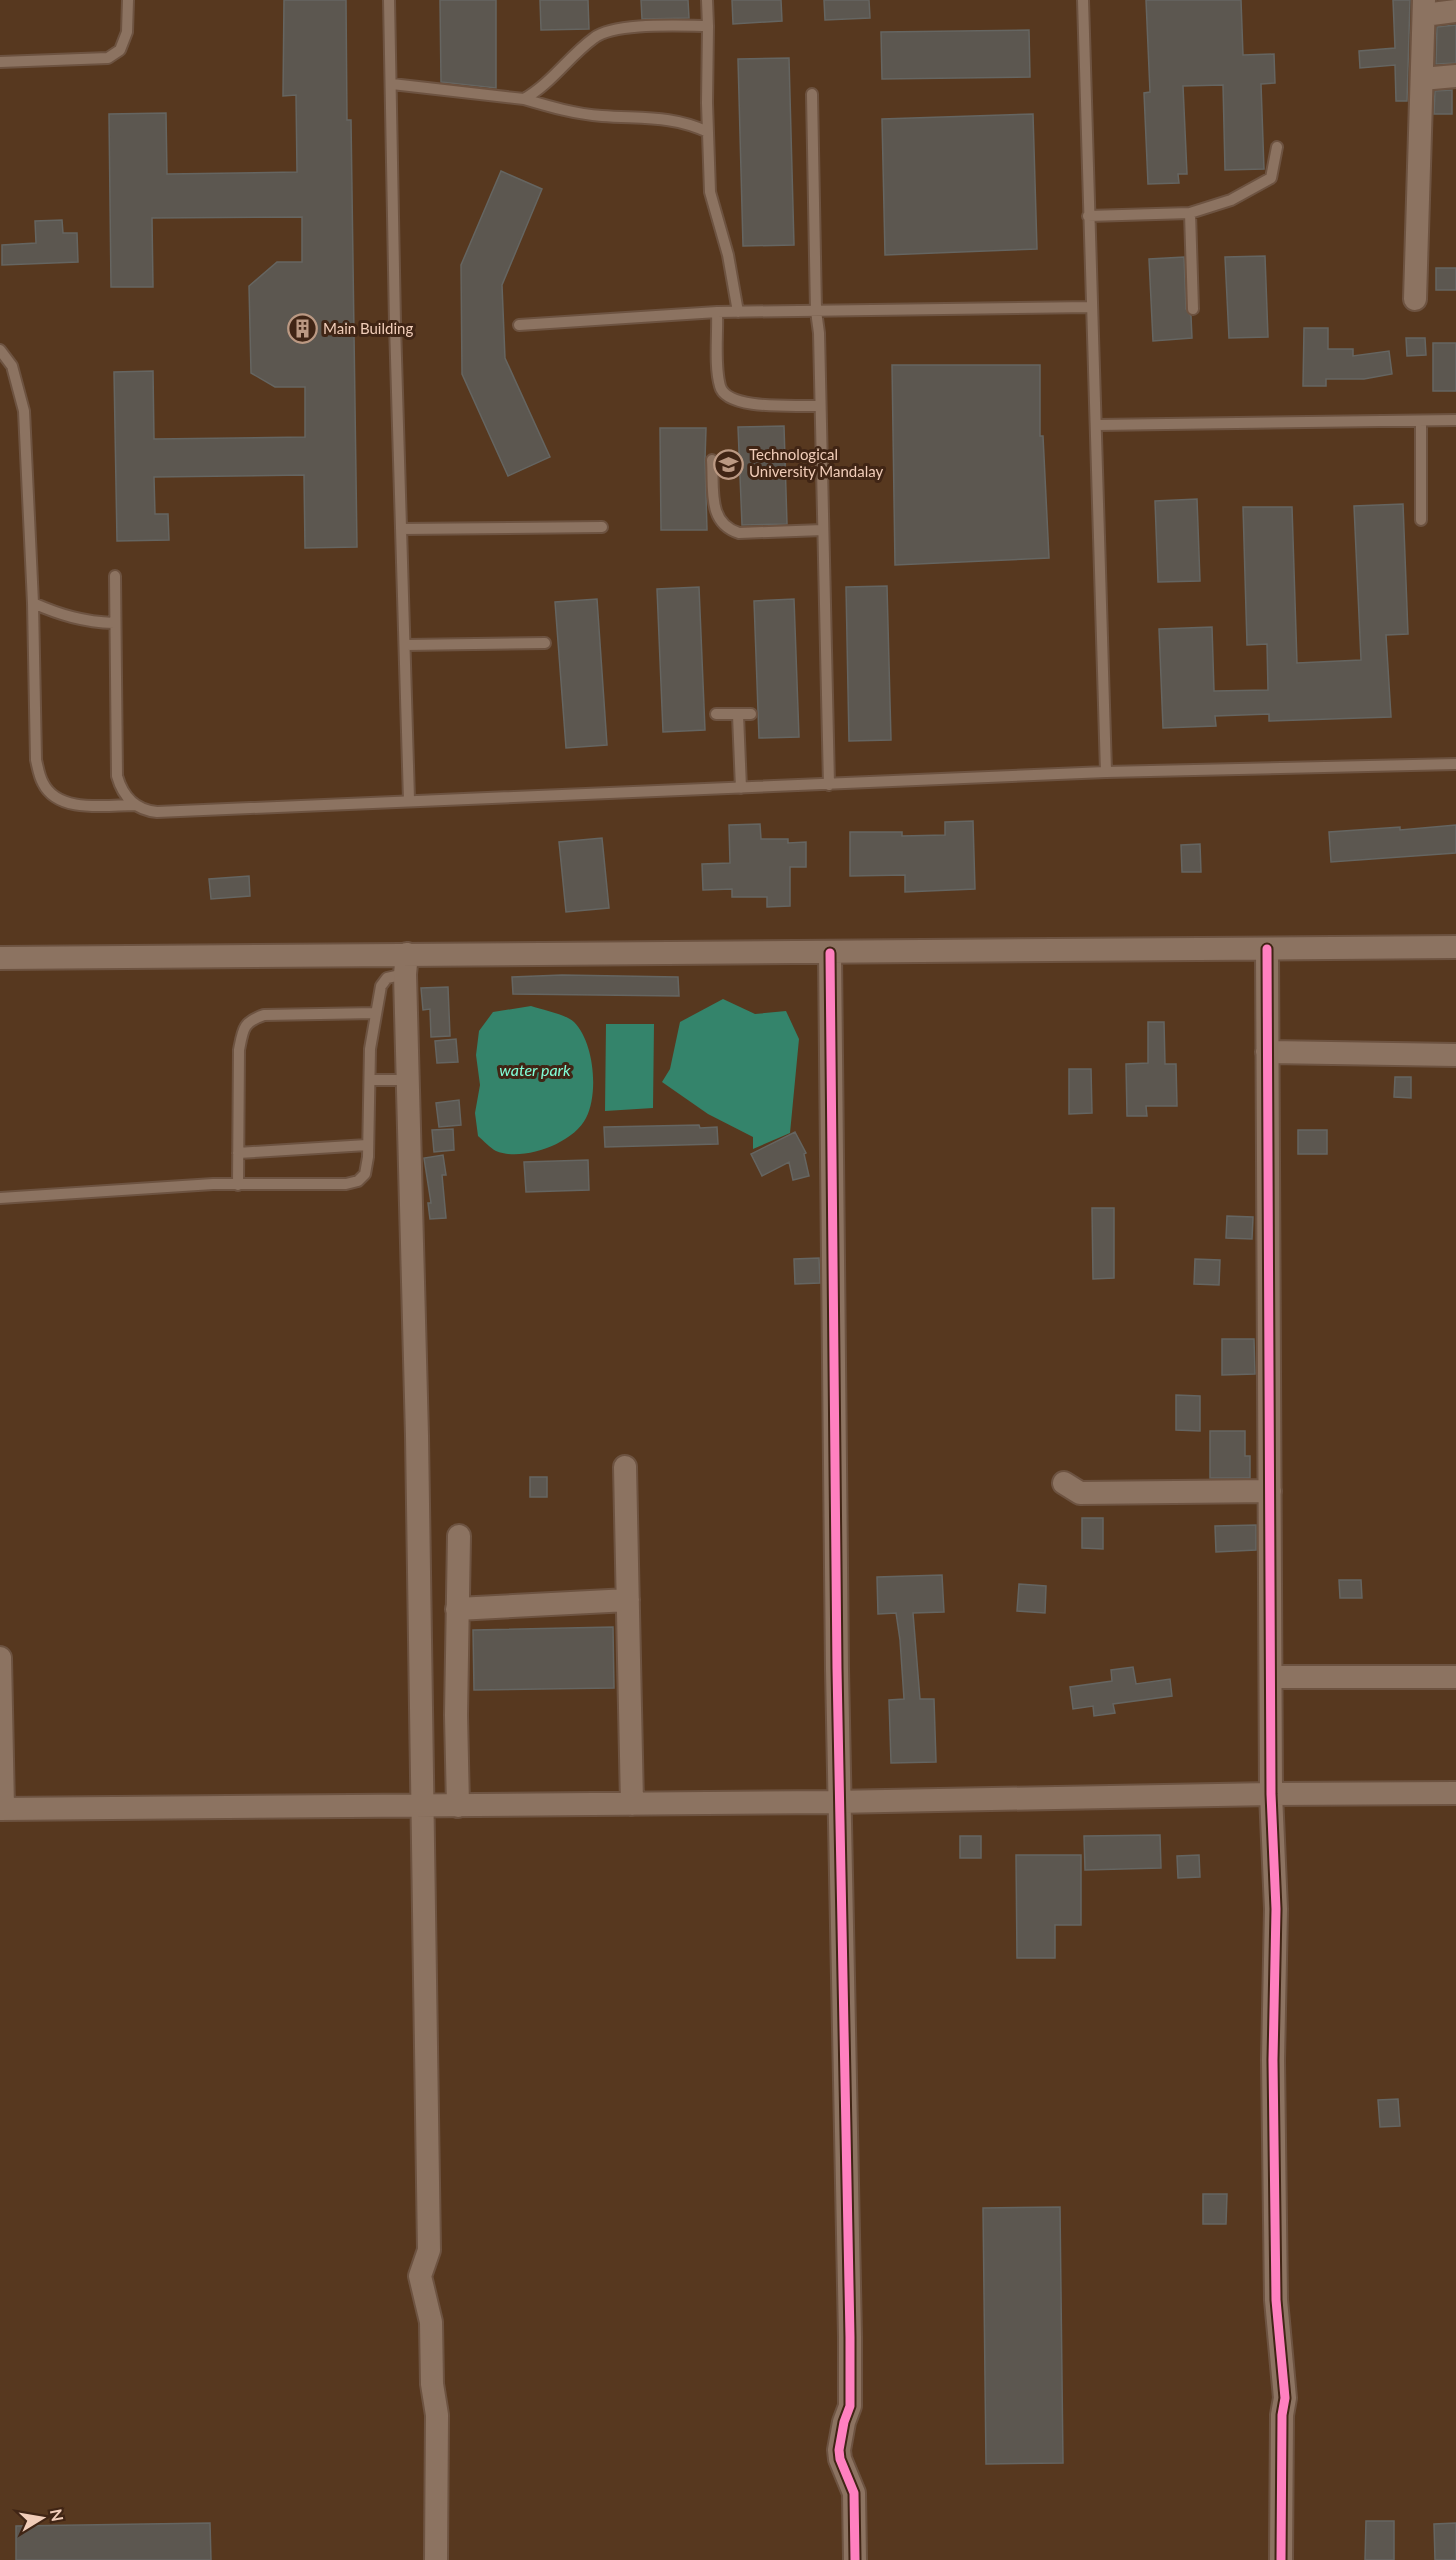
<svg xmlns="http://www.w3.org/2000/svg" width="1456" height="2560" font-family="Lato,sans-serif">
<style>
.water{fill:#34846b}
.building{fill:#5c5750;stroke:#656561;stroke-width:1.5}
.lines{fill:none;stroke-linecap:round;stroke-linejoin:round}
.lane-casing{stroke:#6d5341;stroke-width:14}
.street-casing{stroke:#6d5341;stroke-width:26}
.lane{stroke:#8c7361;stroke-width:10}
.street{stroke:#8c7361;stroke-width:22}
.cycleway-casing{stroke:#402515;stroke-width:13}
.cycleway{stroke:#ff80c0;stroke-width:9}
.labels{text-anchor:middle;stroke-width:6;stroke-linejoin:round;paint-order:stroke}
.poi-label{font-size:15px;fill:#f1cdb9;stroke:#402515;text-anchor:start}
.water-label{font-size:16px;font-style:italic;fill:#81fed8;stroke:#402515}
</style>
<rect width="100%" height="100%" fill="#57381f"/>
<path class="water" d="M 723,999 L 755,1014 L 786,1011 L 799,1039 L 790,1133 L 753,1149 L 753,1137 L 708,1114 L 662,1082 L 670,1069 L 680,1022 Z
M 531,1006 C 543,1010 565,1014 574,1022 C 594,1042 599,1093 586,1118 C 573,1144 522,1162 496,1151 C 490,1148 484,1141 478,1136 L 475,1113 L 480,1085 L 476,1055 L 479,1031 L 493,1012 Z
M 606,1024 L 654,1024 L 653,1108 L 605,1111 Z"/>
<path class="building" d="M 284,0 L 346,0 L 347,120 L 351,120 L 357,547 L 305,548 L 304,475 L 154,477 L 155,514 L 168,514 L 169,540 L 117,541 L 114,372 L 153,371 L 154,439 L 305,437 L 305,387 L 275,387 L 251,373 L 249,286 L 277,262 L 302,262 L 302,217 L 152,218 L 153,287 L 111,287 L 109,114 L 166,113 L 167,174 L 297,172 L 296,95 L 283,96 Z
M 440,0 L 496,0 L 496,88 L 441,82 Z
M 540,0 L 588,0 L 589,29 L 541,30 Z
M 641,0 L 688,0 L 689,18 L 642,19 Z
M 732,0 L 781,0 L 782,21 L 733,24 Z
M 824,0 L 869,0 L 870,18 L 825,20 Z
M 1146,0 L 1241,0 L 1243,55 L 1274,54 L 1275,83 L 1261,84 L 1264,169 L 1225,170 L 1223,85 L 1183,86 L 1187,174 L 1178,174 L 1179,183 L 1148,184 L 1144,93 L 1150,92 Z
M 1393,0 L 1410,0 L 1407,101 L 1396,101 L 1395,65 L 1360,68 L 1359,51 L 1395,48 Z
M 1456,25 L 1456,63 L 1436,64 L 1437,27 Z
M 1029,30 L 1030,77 L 882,79 L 881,32 Z
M 789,58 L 794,245 L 743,246 L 738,59 Z
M 1452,90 L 1452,114 L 1434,114 L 1435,91 Z
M 1033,114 L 1037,249 L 885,255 L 882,119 Z
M 501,171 L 542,189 L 502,285 L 505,358 L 550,457 L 508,476 L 462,374 L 461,265 Z
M 62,220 L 63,233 L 77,233 L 78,262 L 2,265 L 2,245 L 36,243 L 35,221 Z
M 1265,256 L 1268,337 L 1229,338 L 1225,257 Z
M 1184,257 L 1186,309 L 1191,316 L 1192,338 L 1153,341 L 1149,259 Z
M 1436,268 L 1456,268 L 1456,290 L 1436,290 Z
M 1304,328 L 1328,328 L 1328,349 L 1353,349 L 1353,356 L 1389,351 L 1392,374 L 1364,379 L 1326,379 L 1326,386 L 1303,386 Z
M 1406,338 L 1425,338 L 1426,355 L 1407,356 Z
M 1433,343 L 1456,343 L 1456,391 L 1433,391 Z
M 892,365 L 1040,365 L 1040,436 L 1043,436 L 1049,558 L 895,565 Z
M 784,426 L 787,524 L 742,525 L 738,427 Z
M 660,428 L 706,428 L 705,460 L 707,530 L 661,530 Z
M 1197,499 L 1200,581 L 1158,582 L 1155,501 Z
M 1403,504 L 1408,634 L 1386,635 L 1391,717 L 1269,721 L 1269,714 L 1215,716 L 1216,726 L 1163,728 L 1159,629 L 1212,627 L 1214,691 L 1268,690 L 1267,644 L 1247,645 L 1243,507 L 1292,507 L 1297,663 L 1361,660 L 1354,506 Z
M 887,586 L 891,740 L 849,741 L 846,587 Z
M 699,587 L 705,730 L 663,732 L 657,589 Z
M 597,599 L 607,745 L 566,748 L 555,602 Z
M 794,599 L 799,737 L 759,738 L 754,601 Z
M 973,821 L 975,889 L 905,892 L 905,875 L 850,876 L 850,832 L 902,832 L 902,836 L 945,835 L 945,822 Z
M 760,824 L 761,839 L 788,839 L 788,843 L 806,842 L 806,867 L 790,867 L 790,906 L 767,907 L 767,897 L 732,897 L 732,889 L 703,890 L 702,864 L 730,863 L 729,825 Z
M 1456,825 L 1456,853 L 1331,862 L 1329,832 L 1400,827 L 1400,830 Z
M 602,838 L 609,908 L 566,912 L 559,842 Z
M 1200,844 L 1201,872 L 1182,872 L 1181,845 Z
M 249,876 L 250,896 L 211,899 L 209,879 Z
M 562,975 L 678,977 L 679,996 L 513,994 L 512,977 Z
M 448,987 L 450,1036 L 431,1037 L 430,1009 L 423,1010 L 421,988 Z
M 1148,1022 L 1164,1022 L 1165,1064 L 1176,1064 L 1177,1106 L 1146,1106 L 1147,1116 L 1127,1116 L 1126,1064 L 1148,1063 Z
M 456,1039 L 458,1062 L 437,1063 L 435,1041 Z
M 1069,1069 L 1091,1069 L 1092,1113 L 1069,1114 Z
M 1395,1077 L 1411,1077 L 1411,1098 L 1394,1097 Z
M 459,1100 L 461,1125 L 439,1127 L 436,1103 Z
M 699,1125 L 700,1128 L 717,1127 L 718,1144 L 605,1147 L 604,1127 Z
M 453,1129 L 454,1150 L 434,1152 L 432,1130 Z
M 1298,1130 L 1327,1130 L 1327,1154 L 1298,1154 Z
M 795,1132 L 806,1153 L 804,1154 L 809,1176 L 793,1180 L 789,1162 L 762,1176 L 751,1154 Z
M 443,1155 L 446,1175 L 442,1175 L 446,1218 L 430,1219 L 428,1203 L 431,1203 L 424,1158 Z
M 588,1160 L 589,1190 L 526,1192 L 524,1162 Z
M 1092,1208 L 1114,1208 L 1114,1278 L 1093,1279 Z
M 1227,1216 L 1253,1217 L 1252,1239 L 1226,1238 Z
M 819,1258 L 820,1283 L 795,1284 L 794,1259 Z
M 1195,1259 L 1220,1260 L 1219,1285 L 1194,1284 Z
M 1222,1339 L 1254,1339 L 1255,1374 L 1222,1375 Z
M 1176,1395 L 1200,1396 L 1200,1431 L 1176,1430 Z
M 1210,1431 L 1245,1431 L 1245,1456 L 1250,1456 L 1250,1478 L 1210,1478 Z
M 530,1477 L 547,1477 L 547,1497 L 530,1497 Z
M 1082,1518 L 1103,1518 L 1103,1549 L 1082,1548 Z
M 1256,1525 L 1256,1550 L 1216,1552 L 1215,1526 Z
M 942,1575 L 944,1612 L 913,1613 L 920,1699 L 934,1699 L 936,1762 L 891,1763 L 889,1700 L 904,1699 L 900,1640 L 896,1613 L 878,1614 L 877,1577 Z
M 1339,1580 L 1361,1580 L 1362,1598 L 1340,1598 Z
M 1019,1584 L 1046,1586 L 1045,1613 L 1017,1611 Z
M 613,1627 L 614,1688 L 474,1690 L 473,1630 Z
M 1133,1667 L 1136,1684 L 1170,1679 L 1172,1696 L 1113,1704 L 1115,1713 L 1094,1716 L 1093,1706 L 1073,1709 L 1070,1687 L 1112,1681 L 1111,1670 Z
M 1160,1835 L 1161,1868 L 1085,1870 L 1084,1836 Z
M 960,1836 L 981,1836 L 981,1858 L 960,1858 Z
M 1016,1855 L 1081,1855 L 1081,1925 L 1055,1925 L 1055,1958 L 1017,1958 Z
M 1199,1855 L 1200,1877 L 1178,1878 L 1177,1856 Z
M 1398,2099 L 1400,2126 L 1380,2127 L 1378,2100 Z
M 1203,2194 L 1227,2194 L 1226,2224 L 1203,2224 Z
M 1060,2207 L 1063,2463 L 986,2464 L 983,2208 Z
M 1366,2521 L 1394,2521 L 1394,2560 L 1365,2560 Z
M 210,2523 L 211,2560 L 16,2560 L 16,2526 Z
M 1456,2523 L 1456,2560 L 1435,2560 L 1434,2524 Z"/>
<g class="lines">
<defs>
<path id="lane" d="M 389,0 L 395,324 L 409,800
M 1083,0 L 1106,772
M 708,26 L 707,103 L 710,192 L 728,255 L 738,312
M 0,62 L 108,58 L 120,50 L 127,32 L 128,0
M 392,84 L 524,99 C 552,83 569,56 594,38 C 615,22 681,26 708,26 L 707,0
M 812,94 L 816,311 L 819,333 L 829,785
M 524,99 C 551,107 575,114 602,116 C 641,119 672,115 708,132
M 1190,213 L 1193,309
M 1088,216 L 1190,213 L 1231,200 L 1271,178 L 1277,147
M 717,312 C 718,334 714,365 720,386 C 726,411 797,405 819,406
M 519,325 L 717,312 L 1091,307
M 0,350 L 12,366 L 24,411 L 33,603 L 36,760 C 38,768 39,776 43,783 C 58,814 107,805 135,805
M 1421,421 L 1421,520
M 1097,425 L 1456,420
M 712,460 C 714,489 707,523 739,533 L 823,530
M 401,529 L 602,527
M 115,576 L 117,776 C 123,797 135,810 157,812 L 1106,772 L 1456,764
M 33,603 C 60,615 84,622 114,623
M 405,645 L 545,643
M 716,714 L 751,714
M 738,715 L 741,788
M 370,1080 L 408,1080
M 238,1153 L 367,1145
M 238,1185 L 239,1050 C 243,1029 243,1022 264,1015 L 376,1013
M 0,1198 L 213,1184 L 346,1184 L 358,1181 L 365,1174 L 368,1157 L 370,1049 L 381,986 L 387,978 L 405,974"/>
<path id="street" d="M 1424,15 L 1456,11
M 1422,79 L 1456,76
M 1415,299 L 1424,0
M 1267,949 L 1271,1794 L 1276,1909 L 1273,2060 L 1276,2300 L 1285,2398 L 1282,2415 L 1281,2560
M 830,953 L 837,1669 L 850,2337 L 850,2406 L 844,2422 L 839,2450 L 840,2459 L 854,2493 L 855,2560
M 407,954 L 405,974 L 417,1436 L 429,2250 L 420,2276 L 431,2322 L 432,2384 L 437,2415 L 436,2560
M 0,958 L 1456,947
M 1267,1052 L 1456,1055
M 625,1467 L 632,1804
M 1064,1483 L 1080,1493 L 1270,1491
M 457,1609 L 628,1600
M 0,1658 L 3,1809
M 1271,1677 L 1456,1677
M 458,1806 L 456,1715 L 459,1536
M 0,1809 L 833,1802 L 1271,1794 L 1456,1793"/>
</defs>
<use href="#lane" class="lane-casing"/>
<use href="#street" class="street-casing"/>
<use href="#lane" class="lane"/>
<use href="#street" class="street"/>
<defs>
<path id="cycleway" d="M 1267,949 L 1271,1794 L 1276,1909 L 1273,2060 L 1276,2300 L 1285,2398 L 1282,2415 L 1281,2560
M 830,953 L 837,1669 L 850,2337 L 850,2406 L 844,2422 L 839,2450 L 840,2459 L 854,2493 L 855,2560"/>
</defs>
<use href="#cycleway" class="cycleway-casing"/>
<use href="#cycleway" class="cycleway"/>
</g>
<defs>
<symbol id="building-ring" viewBox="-11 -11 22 22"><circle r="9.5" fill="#402515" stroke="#bb9983" stroke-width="1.5"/><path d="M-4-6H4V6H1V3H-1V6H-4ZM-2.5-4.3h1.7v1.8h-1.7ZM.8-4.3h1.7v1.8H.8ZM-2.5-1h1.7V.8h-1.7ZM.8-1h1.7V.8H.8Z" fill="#bb9983"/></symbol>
<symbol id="university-ring" viewBox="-11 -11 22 22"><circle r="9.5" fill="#402515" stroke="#bb9983" stroke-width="1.5"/><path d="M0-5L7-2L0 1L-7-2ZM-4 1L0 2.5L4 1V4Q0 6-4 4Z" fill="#bb9983"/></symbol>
</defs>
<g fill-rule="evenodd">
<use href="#building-ring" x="286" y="312" width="33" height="33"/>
<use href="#university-ring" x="712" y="448" width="33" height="33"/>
</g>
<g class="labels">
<g class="poi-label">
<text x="323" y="334">Main Building</text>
<text x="749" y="460">Technological<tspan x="749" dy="17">University Mandalay</tspan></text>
</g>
<g class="water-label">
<text x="535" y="1076">water park</text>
</g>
</g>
<g transform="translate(42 2518) rotate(79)" stroke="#402515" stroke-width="4.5" paint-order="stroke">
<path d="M0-4.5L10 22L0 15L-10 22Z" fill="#f1cdb9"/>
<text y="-9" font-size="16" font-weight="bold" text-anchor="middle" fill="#f1cdb9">N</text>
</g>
</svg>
